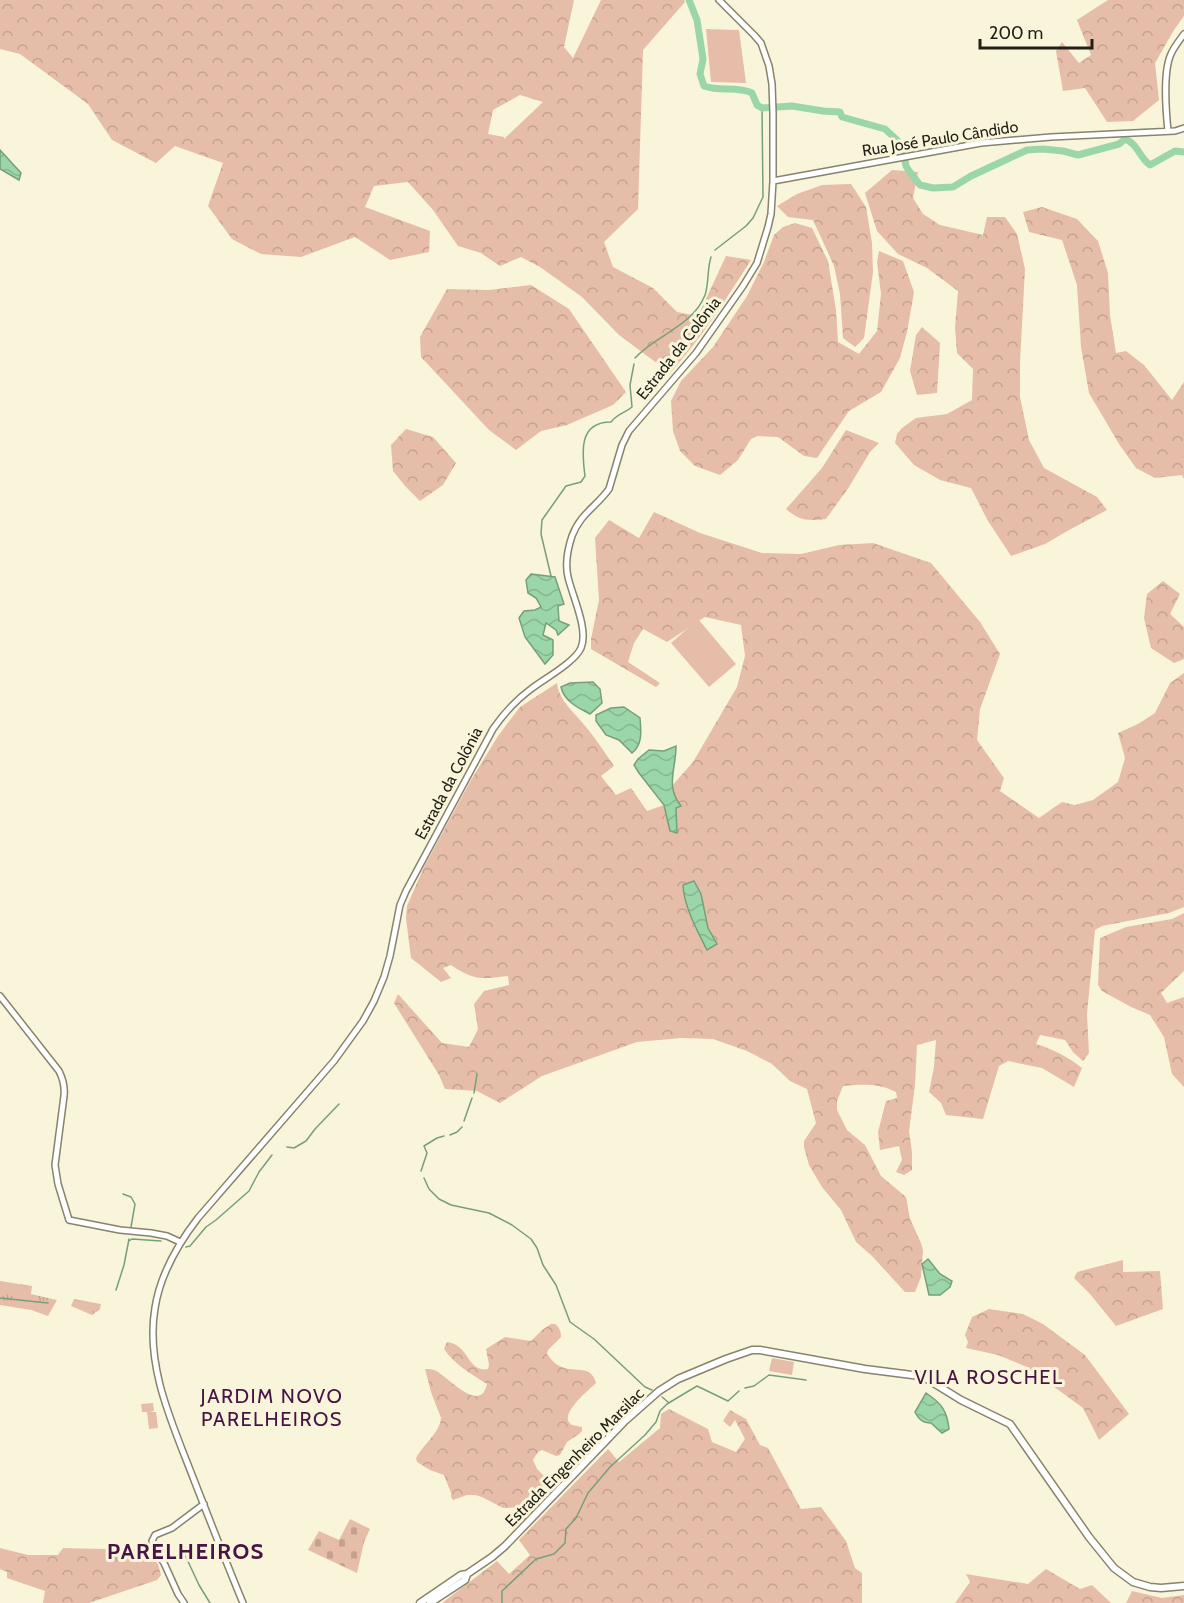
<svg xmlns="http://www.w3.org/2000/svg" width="1184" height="1603" font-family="Cabin,sans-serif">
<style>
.grass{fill:#e6bda8}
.forest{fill:url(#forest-crowns);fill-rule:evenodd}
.cemetery{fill:url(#cemetery-stones)}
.park{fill:url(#park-tufts)}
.water{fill:url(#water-waves);stroke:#769f7c;stroke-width:1.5}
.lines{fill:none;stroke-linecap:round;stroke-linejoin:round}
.stream{stroke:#769f7c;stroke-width:1.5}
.river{stroke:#9bd6a8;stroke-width:7}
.secondary-casing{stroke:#87836c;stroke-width:8}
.primary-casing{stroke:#87836c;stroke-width:9}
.secondary{stroke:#fff;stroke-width:5}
.primary{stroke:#fff;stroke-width:6}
.labels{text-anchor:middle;stroke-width:6;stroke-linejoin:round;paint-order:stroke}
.street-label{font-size:16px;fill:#211f16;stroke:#f9f5db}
.quarter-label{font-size:20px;letter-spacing:1.5px;fill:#471544;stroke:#f9f5db}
.district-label{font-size:22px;font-weight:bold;letter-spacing:1.5px;fill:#471544;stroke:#f9f5db}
</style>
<defs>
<pattern id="forest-crowns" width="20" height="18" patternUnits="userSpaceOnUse" patternTransform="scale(1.5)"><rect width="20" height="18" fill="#e6bda8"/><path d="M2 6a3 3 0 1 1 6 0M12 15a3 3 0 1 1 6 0" fill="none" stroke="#c5a290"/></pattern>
<pattern id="cemetery-stones" width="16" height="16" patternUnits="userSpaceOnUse" patternTransform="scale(1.5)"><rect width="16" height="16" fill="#e6bda8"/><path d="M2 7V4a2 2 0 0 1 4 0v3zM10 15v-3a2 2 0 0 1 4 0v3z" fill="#c5a290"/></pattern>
<pattern id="park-tufts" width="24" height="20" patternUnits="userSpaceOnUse" patternTransform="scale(1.5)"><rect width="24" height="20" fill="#e6bda8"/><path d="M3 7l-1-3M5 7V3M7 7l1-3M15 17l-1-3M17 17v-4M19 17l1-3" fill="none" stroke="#c5a290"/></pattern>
<pattern id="water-waves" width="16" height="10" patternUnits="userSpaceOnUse" patternTransform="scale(1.5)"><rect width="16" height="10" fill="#9bd6a8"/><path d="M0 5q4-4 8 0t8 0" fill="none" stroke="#85b790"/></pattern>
</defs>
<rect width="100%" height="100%" fill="#f9f5db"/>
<path class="grass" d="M 706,29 L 739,30 L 746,83 L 711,82 Z
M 698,619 L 736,664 L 709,687 L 671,643 Z
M 772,1358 L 794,1362 L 792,1375 L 769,1371 Z
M 153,1403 L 154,1411 L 149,1412 L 156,1412 L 158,1428 L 149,1429 L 147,1412 L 142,1412 L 141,1404 Z"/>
<path class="forest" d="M 0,0 L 574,0 L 564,47 L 573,58 L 601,0 L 684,0 L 685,2 L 643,50 L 638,209 L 604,242 L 613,267 L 653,288 L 677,312 L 698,316 L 726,256 L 751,260 C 726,299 701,339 670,373 L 619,335 L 582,297 L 540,267 L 521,257 L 500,266 L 481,253 L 458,246 L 433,210 L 408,182 L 374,186 L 365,207 L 430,231 L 429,252 L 390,260 L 355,237 L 301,257 L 261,254 L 232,239 L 208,206 L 223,163 L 175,146 L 156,163 L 112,140 L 88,104 L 20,54 L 0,49 ZM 520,95 L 543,102 L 504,139 L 504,137 L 488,134 L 493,110 Z
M 1108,0 L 1184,0 L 1184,16 L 1174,30 L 1155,63 L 1159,100 L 1133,121 L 1107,122 L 1085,88 L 1063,91 L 1056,51 L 1062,42 L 1079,63 L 1091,55 L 1077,20 Z
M 892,170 L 918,172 L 913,198 L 923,214 L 940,225 L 983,235 L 987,217 L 1005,217 L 1017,234 L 1025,269 L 1020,362 L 1020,397 L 1029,440 L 1044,468 L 1097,497 L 1107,510 L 1069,530 L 1045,544 L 1011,556 L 988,521 L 971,488 L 940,480 L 914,465 L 895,443 L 897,434 L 902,428 L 916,418 L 947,414 L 972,400 L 973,369 L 957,353 L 955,328 L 958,291 L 927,268 L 898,254 L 877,231 L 865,193 Z
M 851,184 L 866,207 L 872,243 L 873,272 L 864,338 L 855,347 L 843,338 L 840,294 L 834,266 L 813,220 L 788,217 L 777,206 L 797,194 L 822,185 Z
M 1042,207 L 1077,219 L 1098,241 L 1108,273 L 1110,315 L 1116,353 L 1126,351 L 1144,365 L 1172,400 L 1184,382 L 1184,479 L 1182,475 L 1155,478 L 1136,468 L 1119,444 L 1089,393 L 1081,347 L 1077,285 L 1062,240 L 1029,232 L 1023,212 Z
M 795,223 L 812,228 L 828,261 L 836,310 L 838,342 L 859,354 L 877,331 L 881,294 L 877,262 L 879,251 L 903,261 L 914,292 L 907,332 L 900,358 L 881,392 L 849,411 L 817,458 L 804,456 L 778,437 L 757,436 L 751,439 L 738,460 L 720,475 L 695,466 L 680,451 L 673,431 L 671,401 L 681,381 L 713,347 L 747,296 L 764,262 L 774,235 L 783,227 Z
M 531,285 L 569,309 L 626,392 L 613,405 L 567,425 L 541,431 L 516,450 L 489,430 L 421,357 L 420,337 L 447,289 L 489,290 Z
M 922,327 L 940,343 L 937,393 L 917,395 L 910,371 L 916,335 Z
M 406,429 L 433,437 L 456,463 L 443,485 L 420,501 L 405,486 L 393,471 L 391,445 Z
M 846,430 L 879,443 L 870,452 L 849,487 L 826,519 C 807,521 800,521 786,509 L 822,468 Z
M 654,512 L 700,533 L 762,553 L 801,554 L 839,545 L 873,543 L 931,563 L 980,622 L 1000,654 L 980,709 L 977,740 L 1004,778 L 1000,791 L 1039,818 L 1062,802 L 1075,805 L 1093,800 L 1118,782 L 1125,758 L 1118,733 L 1138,724 L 1155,713 L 1170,683 L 1184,673 L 1184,907 L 1169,913 L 1102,926 L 1095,930 L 1087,1014 L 1089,1053 L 1083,1061 L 1073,1052 L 1065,1040 L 1040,1035 L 1036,1044 C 1053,1049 1068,1057 1082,1068 L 1074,1087 L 1042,1068 L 1008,1061 L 999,1066 L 983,1119 L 946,1115 L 941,1103 L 929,1092 L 934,1067 L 936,1040 L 917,1045 L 915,1085 L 909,1131 L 912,1152 L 912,1170 L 904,1175 L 896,1172 L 902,1160 L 899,1146 L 880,1150 L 878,1132 L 886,1101 L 897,1098 L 896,1092 C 879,1083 862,1084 843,1086 L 837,1101 L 837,1110 L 847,1130 L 865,1145 L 881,1176 L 906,1197 L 910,1219 L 921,1243 L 923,1250 L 921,1277 L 915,1292 L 905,1292 L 872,1256 L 856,1242 L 841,1210 L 822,1187 L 809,1165 L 804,1147 L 804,1141 L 816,1123 L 807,1089 L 790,1081 L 772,1064 L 747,1051 L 713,1039 L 681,1038 L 637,1042 L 542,1076 L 500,1103 L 477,1091 L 445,1089 L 439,1075 L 394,1003 L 398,994 L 442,1043 L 469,1047 L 478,1029 L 474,1004 L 484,991 L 509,985 L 508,976 C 482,979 474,981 451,965 L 443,968 L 451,978 L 441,982 L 411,958 L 406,918 L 407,906 L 424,867 L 471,780 L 498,736 L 520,707 L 557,683 C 559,701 575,713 586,727 C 596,739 605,753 614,766 L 601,776 L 616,795 L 631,788 L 647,811 L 664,805 L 670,831 L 676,832 L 676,808 L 681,807 L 675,798 L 671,787 L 693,762 L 737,687 L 745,656 L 741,625 L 705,617 L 667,642 L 643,629 L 634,643 L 628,662 L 660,683 L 656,687 L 591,649 L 591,639 L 599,600 L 595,538 L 609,520 L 639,538 ZM 694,881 L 701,894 L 708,928 L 716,944 L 708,949 L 683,885 Z
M 1163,581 L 1180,594 L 1170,614 L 1184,627 L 1184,659 L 1174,663 L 1151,648 L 1144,618 L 1147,594 Z
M 1184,913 L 1184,971 L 1161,993 L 1167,1003 L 1184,997 L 1184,1087 L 1172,1074 L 1164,1037 L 1150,1015 L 1131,1007 L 1102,991 L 1098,985 L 1100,938 L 1126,927 L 1172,919 Z
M 1123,1260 L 1123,1272 L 1160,1271 L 1163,1309 L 1116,1326 L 1090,1294 L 1074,1278 L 1077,1272 Z
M 989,1309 L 1023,1314 L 1043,1324 L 1085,1355 L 1129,1414 L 1099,1440 L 1083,1408 L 1027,1367 L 998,1355 L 966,1348 L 968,1342 L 965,1335 L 972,1317 Z
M 551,1324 L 555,1324 C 559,1327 561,1331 561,1337 L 548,1350 L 547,1354 C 551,1359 555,1365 562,1367 C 575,1373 591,1364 596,1383 C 590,1389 556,1416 572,1425 C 575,1426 578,1426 582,1427 L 582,1431 L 579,1434 L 567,1442 L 560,1455 L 556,1456 L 542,1450 L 538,1452 L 533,1460 L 537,1469 L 545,1477 L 552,1475 L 571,1462 L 574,1462 L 577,1464 L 546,1496 L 546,1500 L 524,1524 L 520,1524 L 526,1514 L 525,1507 L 503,1508 L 482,1497 L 475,1495 L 467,1495 L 453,1500 L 451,1497 L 451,1493 L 444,1475 L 430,1470 L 417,1462 L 416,1458 C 424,1444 440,1432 441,1418 L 431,1392 L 425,1369 C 427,1369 432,1369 434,1370 C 446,1374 480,1416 487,1384 C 471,1374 455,1365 444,1349 L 447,1342 C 470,1345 467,1373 488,1369 L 489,1365 L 486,1349 L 505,1337 L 531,1341 L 542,1330 Z
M 669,1409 L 708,1429 L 712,1442 L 736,1452 L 745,1439 L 735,1420 L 730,1427 L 723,1421 L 730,1410 L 746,1419 L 760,1445 L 768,1448 L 801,1509 L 821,1507 L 846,1541 L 855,1568 L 862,1573 L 862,1603 L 442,1603 L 497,1561 L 509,1574 L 530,1555 L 519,1540 L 608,1449 L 619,1462 L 660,1428 L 661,1414 Z
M 0,1548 L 28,1555 L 58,1555 L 63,1548 L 104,1549 L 145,1549 L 158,1564 L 161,1575 L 157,1580 L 89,1603 L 43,1603 L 45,1591 L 7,1578 L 7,1572 L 0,1569 Z
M 1046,1569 L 1080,1589 L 1092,1585 L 1111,1603 L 955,1603 L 970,1582 L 966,1574 L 1028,1584 Z
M 1132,1591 L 1162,1598 L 1184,1595 L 1184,1603 L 1126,1603 Z"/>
<path class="cemetery" d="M 350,1519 L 370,1529 L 364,1542 L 357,1573 L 308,1550 L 319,1531 L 339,1540 Z"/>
<path class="park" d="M 0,1281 L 32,1286 L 31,1294 L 57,1300 L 48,1316 L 31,1310 L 0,1305 Z
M 74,1299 L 101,1304 L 100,1309 L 92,1315 L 71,1306 Z"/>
<path class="water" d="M 0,150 L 21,173 L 19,180 L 0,169 Z
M 531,574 L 555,577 L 564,604 L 558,606 L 559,621 L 569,625 L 558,635 L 556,630 L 546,623 L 543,635 L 553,640 L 553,655 L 545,664 L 525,637 L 519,618 L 524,611 L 535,610 L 541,607 L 536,598 L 528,593 L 526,580 Z
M 593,682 L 600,689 L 602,703 L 590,714 C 578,708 564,701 561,687 L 570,683 Z
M 624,707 L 640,718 C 641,731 643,744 632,753 L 619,740 L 606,735 L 596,721 L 596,715 L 611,708 Z
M 676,746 C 676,770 665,786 681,806 L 676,808 L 677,833 L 670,831 L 664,805 L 639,773 L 634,765 L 638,759 L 649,750 L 664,751 Z
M 694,881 L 701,894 L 708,928 L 717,944 L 707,950 C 697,930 684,907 683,885 Z
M 928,1259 L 940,1274 L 952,1281 L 950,1287 L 940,1295 L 929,1295 L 922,1264 Z
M 926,1393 C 941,1403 947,1410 949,1429 L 942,1433 L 931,1423 C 923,1423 919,1420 915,1412 Z"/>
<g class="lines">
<path class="stream" d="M 715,250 L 746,226 L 753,218 L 763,197 L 762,108
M 635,358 C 656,335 693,326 705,295 C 709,284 707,269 711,257
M 551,576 L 541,534 L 542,520 L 566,486 L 581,482 L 585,476 C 582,453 578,422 611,422 C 619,412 624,414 632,407 L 630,385 L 634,364
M 474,1093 L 477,1074
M 464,1121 L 472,1098
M 450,1135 L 457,1132 L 462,1127
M 287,1147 L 294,1148 L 306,1141 L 315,1129 L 339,1104
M 421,1171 L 427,1153 L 424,1146 L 437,1138 L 444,1136
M 424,1178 L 429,1189 L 439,1199 L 451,1205 L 489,1213 L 512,1225 L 531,1239 L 537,1248 L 543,1265 L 556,1285 L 570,1322 L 594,1339 L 645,1387 L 652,1390
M 123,1194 L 131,1197 L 135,1204 L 131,1227
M 129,1241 L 132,1239 L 161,1241
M 186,1247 L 190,1246 L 206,1227 L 216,1220 L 249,1191 L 259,1172 L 272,1155
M 116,1290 L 124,1265 L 129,1239
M 0,1298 L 48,1303
M 745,1388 L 754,1386 L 769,1375 L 806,1380
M 662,1397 L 668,1402
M 179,1542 L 199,1585 L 210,1603
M 502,1603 L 502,1591 L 536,1559 L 554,1554 L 565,1543 L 566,1529 L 576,1518 L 588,1493 L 610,1467 L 645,1435 L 656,1422 L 660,1411 L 667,1404 L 697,1386 L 728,1401 L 739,1391"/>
<path class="river" d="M 689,0 L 697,20 L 703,59 L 700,74 L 704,86 C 720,92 737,86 752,93 L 757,105 L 762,108 L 792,106 L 823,111 L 840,112 L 842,117 L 885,129 L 897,140 L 903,150 L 906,166 L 909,171 L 920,185 L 933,188 L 953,187 L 971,176 L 1027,150 L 1043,149 L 1063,151 L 1078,155 L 1119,144 L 1125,139 C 1138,144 1139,157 1150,165 L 1175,151 L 1184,152"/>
<defs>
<path id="secondary" d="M 1168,131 C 1166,112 1163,71 1171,54 C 1174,47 1179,41 1184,34
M 773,181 L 981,143 L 1051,137 L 1175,131 L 1184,128
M 0,996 L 59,1071 C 63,1079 65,1087 64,1096 L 55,1165 L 58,1184 L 69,1220 L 120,1230 L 151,1233 L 167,1236 L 180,1242
M 184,1603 L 178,1594 L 164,1563 L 153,1548 L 152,1541 L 155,1535 L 172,1528 L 204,1504
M 243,1603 C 226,1562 210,1521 194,1480 C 173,1425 145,1367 155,1308 C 160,1275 178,1244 198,1218 L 334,1061 L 363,1021 L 374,1001 L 384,977 L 390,956 L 400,905 L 406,891 L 493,729 C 504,713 516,700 531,689 C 544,679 575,662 581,648 C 589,630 572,595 568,577 C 565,564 568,548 572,536 C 580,514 597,506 609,489 L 622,445 L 629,431 L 696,353 L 743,286 L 757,263 L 768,227 L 771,214 L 773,181 L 773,113 L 772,84 L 769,66 L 761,43 L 754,35 L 719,0"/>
<path id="primary" d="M 420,1603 L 461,1575 L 467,1574
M 430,1603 L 465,1580 L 467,1574 L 492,1557 L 505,1546 L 625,1421 L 659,1391 L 678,1379 L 726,1359 L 752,1350 L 760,1350 L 865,1369 L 920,1376 L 927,1379 L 961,1400 L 1010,1424 L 1089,1537 L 1114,1568 L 1133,1582 L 1150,1587 L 1161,1588 L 1184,1586"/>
</defs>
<use href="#secondary" class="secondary-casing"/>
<use href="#primary" class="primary-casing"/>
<use href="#secondary" class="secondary"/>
<use href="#primary" class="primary"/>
</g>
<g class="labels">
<g class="street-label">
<text transform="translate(940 138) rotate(-9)" y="6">Rua José Paulo Cândido</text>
<text transform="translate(678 348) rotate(-52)" y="6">Estrada da Colônia</text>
<text transform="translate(448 783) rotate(-62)" y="6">Estrada da Colônia</text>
<text transform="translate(574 1457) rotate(-45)" y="6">Estrada Engenheiro Marsilac</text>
</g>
<g class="quarter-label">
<text x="989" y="1384">VILA ROSCHEL</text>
<text x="272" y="1403">JARDIM NOVO<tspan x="272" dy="23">PARELHEIROS</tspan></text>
</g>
<g class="district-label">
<text x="186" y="1559">PARELHEIROS</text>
</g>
</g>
<path d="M980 39v9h112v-9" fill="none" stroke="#211f16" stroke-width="3"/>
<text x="989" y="39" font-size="18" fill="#211f16" stroke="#f9f5db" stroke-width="4.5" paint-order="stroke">200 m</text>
</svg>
